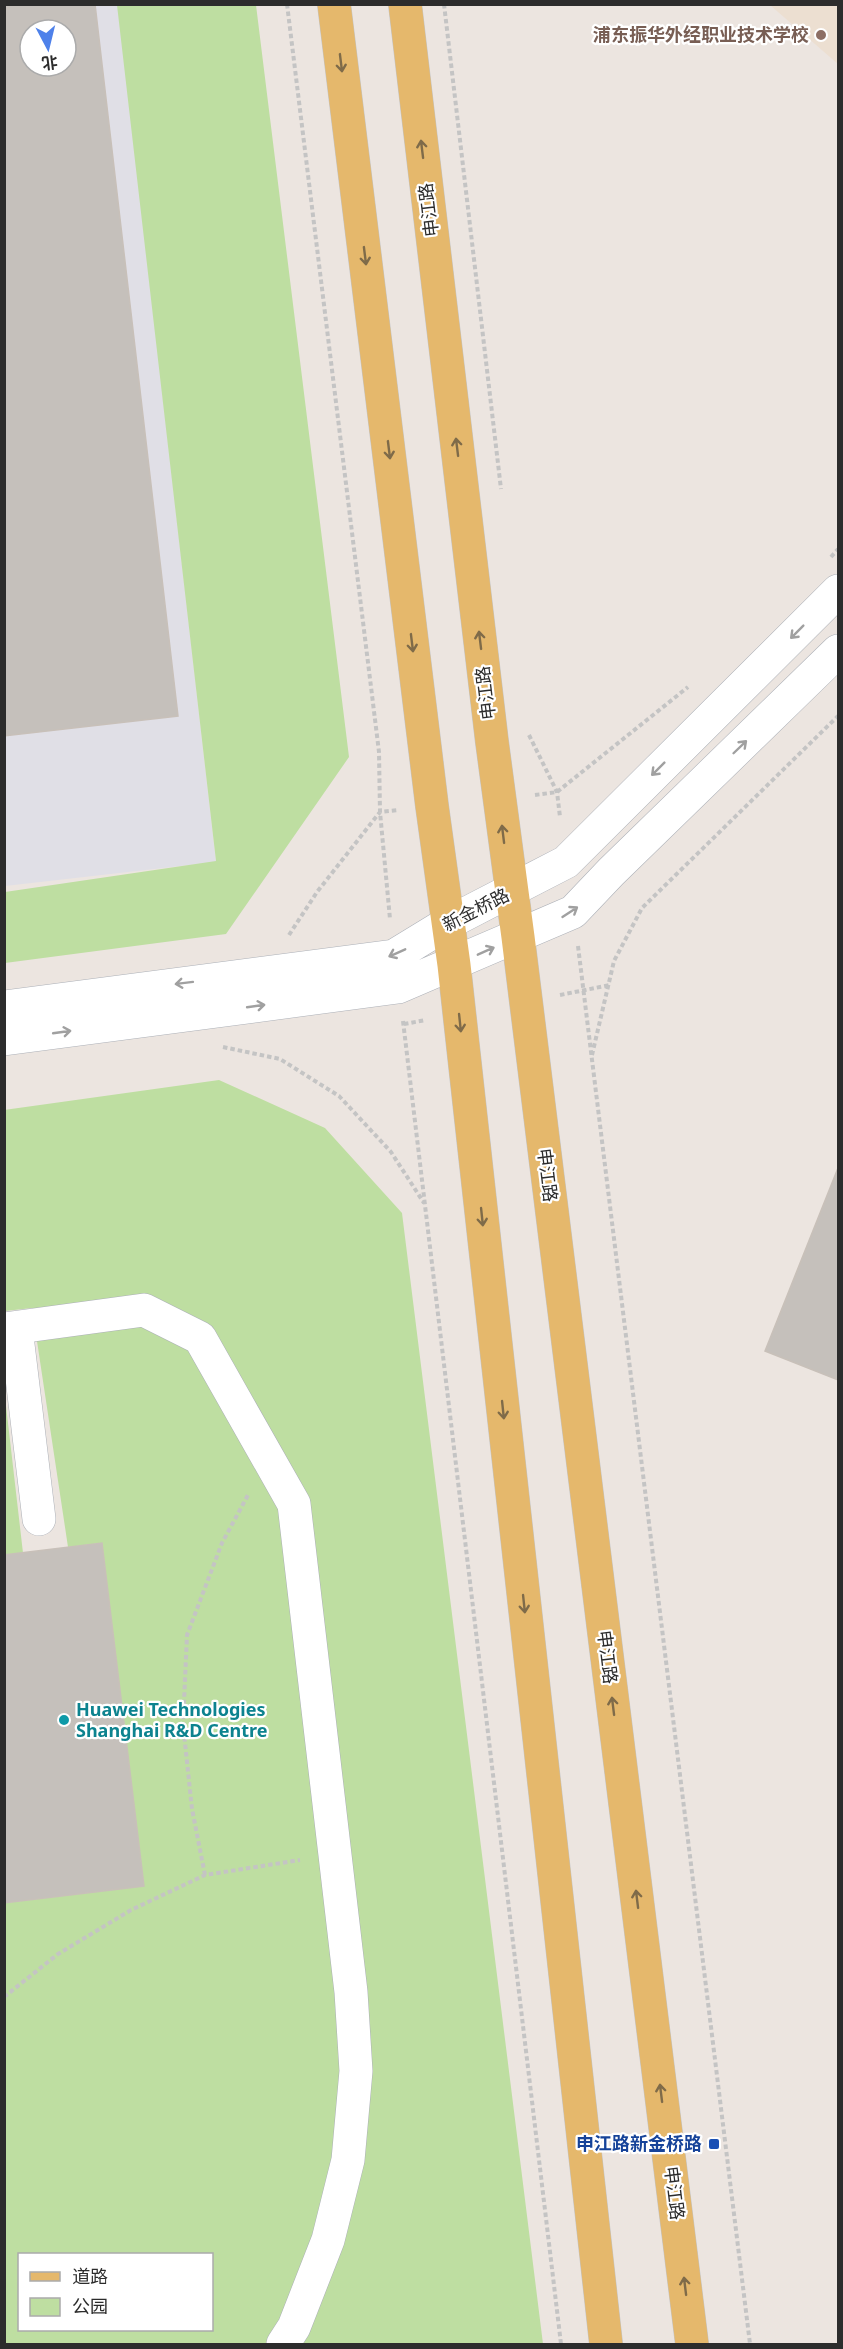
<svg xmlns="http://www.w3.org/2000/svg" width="843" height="2349" font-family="'Noto Sans','Noto Sans SC',sans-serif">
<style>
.industrial{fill:#e0dfe6;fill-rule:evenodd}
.education{fill:#ecdfd1}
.green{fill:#bedea1;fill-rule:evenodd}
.building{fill:#c5c0bb;stroke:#c8c0b9;stroke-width:1.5;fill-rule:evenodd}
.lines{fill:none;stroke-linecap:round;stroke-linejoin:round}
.minor-casing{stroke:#acb0b7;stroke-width:34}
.major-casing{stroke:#c4c4c4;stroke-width:34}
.path{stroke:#c4c4c4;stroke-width:4;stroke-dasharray:4.5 3;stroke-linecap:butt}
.minor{stroke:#fff;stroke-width:33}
.major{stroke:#e5b86c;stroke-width:33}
.oneway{stroke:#7f6b49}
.oneway2{stroke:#a0a0a0}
.education-dot{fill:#8d6e63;stroke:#fff;stroke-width:2}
.culture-dot{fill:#0f9aa8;stroke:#fff;stroke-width:2}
.transit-dot{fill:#1a4fb4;stroke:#fff;stroke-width:2}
.labels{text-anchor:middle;stroke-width:4.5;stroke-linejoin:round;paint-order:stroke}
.education-label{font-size:18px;font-weight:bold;fill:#785e54;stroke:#fff;text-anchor:end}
.street-label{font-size:18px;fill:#2c2c2c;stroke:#fff}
.culture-label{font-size:18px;font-weight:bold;fill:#0d838f;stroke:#fff;text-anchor:start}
.transit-label{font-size:18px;font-weight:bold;fill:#164399;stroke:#fff;text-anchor:end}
</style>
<rect width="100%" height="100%" fill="#ece5e0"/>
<path class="industrial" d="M 4,5 L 118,5 L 216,862 L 5,886 ZM 30,30 L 66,30 L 66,66 L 30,66 Z"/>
<path class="education" d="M 770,5 L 838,5 L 838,64 Z"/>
<path class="green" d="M 117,5 L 256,5 L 349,757 L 226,934 L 5,963 L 5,892 L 216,861 Z
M 219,1080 L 325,1128 L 402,1213 L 543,2344 L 5,2344 L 5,1903 L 144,1886 L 102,1543 L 68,1547 L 32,1308 L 5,1311 L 4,1110 ZM 20,2254 L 212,2254 L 212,2330 L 20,2330 Z
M 5,1397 L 23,1553 L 5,1555 L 4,1555 Z"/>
<path class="building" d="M 4,4 L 95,4 L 178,716 L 4,736 ZM 30,30 L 66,30 L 66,66 L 30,66 Z
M 838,1168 L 838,1380 L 765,1351 Z
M 102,1543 L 144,1886 L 4,1903 L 4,1555 Z"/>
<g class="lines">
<defs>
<path id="minor" d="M 4,1007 L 394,956 L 448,923 L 566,862 L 838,591
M 4,1039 L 398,987 L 573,912 L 611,872 L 838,651
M 16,1328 L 39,1519
M 4,1329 L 144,1310 L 200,1338 L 294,1504 L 351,1992 L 356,2071 L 348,2160 L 328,2240 L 294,2327 L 283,2344"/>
<path id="major" d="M 334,4 L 432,806 L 454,965 L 606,2344
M 405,4 L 492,742 L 518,937 L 692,2344"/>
</defs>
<use href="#minor" class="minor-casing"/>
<use href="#major" class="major-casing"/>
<path class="path" d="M 287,4 L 379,752 L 380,812 L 390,919
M 444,4 L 501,489
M 831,557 L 838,549
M 529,735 L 557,792 L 560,817
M 535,795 L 557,792 L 688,687
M 289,935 L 317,892 L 380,812 L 399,810
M 578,946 L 750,2344
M 560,995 L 610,985
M 403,1021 L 561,2344
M 404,1024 L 426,1020
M 223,1047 L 280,1059 L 339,1096 L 391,1152 L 424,1203
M 592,1055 L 614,961 L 642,908 L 838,716
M 205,1875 L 192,1809 L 183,1724 L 187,1635 L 222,1543 L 248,1495
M 4,1997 L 58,1954 L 131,1910 L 205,1875 L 300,1860"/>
<use href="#minor" class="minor"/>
<use href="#major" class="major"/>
</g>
<defs><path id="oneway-shaft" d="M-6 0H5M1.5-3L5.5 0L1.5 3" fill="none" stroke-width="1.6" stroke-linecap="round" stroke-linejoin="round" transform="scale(1.5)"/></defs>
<g class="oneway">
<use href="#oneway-shaft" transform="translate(341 63) rotate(83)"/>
<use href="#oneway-shaft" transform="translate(422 149) rotate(-97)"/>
<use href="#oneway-shaft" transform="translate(365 256) rotate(83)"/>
<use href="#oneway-shaft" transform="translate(457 447) rotate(-97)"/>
<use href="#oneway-shaft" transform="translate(389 450) rotate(83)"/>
<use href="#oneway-shaft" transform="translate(480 640) rotate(-97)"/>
<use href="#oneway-shaft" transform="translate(412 643) rotate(83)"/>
<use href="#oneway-shaft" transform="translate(503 834) rotate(-97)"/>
<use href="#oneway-shaft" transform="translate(460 1023) rotate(84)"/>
<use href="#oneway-shaft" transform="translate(482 1217) rotate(84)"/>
<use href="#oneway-shaft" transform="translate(503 1410) rotate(84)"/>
<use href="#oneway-shaft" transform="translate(524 1604) rotate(84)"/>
<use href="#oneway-shaft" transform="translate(613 1706) rotate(-97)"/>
<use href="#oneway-shaft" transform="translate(637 1899) rotate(-97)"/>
<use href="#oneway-shaft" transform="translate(661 2093) rotate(-97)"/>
<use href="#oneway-shaft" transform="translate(685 2286) rotate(-97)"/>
</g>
<g class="oneway2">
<use href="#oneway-shaft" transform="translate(797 632) rotate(135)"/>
<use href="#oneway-shaft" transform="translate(740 747) rotate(-44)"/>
<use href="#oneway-shaft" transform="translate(658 769) rotate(135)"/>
<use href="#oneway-shaft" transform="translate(570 912) rotate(-33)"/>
<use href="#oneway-shaft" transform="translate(486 951) rotate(-24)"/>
<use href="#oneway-shaft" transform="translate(397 953) rotate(156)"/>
<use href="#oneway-shaft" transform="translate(184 983) rotate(173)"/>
<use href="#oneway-shaft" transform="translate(256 1006) rotate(-8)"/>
<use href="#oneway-shaft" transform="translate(62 1032) rotate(-8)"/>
</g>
<circle class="education-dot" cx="821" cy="35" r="6"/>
<circle class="culture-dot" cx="64" cy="1720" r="6"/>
<rect class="transit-dot" x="708" y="2138" width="12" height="12" rx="3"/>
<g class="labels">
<g class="education-label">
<text x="809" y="41">浦东振华外经职业技术学校</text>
</g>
<g class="street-label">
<text transform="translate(429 210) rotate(-97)" y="6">申江路</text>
<text transform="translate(486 693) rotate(-97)" y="6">申江路</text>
<text transform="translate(476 910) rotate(-27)" y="6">新金桥路</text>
<text transform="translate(547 1175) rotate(83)" y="6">申江路</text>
<text transform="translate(607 1657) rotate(83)" y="6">申江路</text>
<text transform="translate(674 2193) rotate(83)" y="6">申江路</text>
</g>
<g class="culture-label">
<text x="76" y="1716">Huawei Technologies<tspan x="76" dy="21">Shanghai R&amp;D Centre</tspan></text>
</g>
<g class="transit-label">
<text x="702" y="2150">申江路新金桥路</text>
</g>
</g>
<rect width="843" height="2349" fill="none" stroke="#2c2c2c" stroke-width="12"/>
<rect x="18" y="2253" width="195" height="78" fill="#ffffff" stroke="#ababab" stroke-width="1.5"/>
<rect x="30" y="2272" width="30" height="9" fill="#e5b86c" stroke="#ababab" stroke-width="1.5"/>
<text x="72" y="2283" font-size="18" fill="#2c2c2c">道路</text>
<rect x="30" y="2298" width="30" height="18" fill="#bedea1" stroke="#ababab" stroke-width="1.5"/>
<text x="72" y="2313" font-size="18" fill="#2c2c2c">公园</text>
<g transform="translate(48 48) rotate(173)"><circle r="28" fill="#ffffff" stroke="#ababab" stroke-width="1.5"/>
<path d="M0-4.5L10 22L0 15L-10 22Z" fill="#4e81ea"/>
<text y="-9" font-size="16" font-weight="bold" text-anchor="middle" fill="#2c2c2c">北</text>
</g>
</svg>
